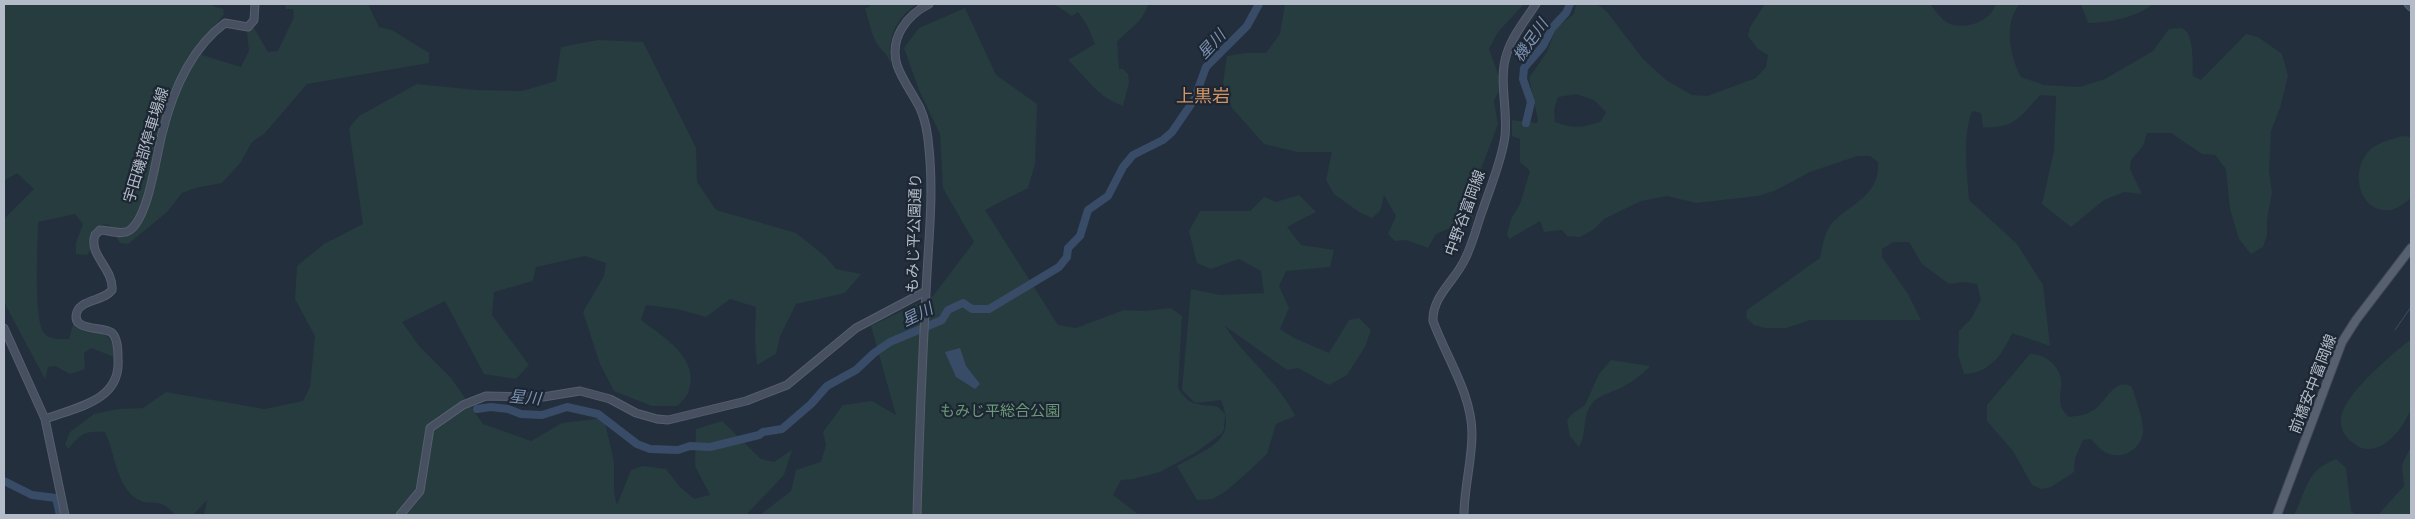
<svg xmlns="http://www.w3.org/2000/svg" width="2415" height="519" font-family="'Varela Round','Noto Sans JP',sans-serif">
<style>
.green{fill:#263c3f;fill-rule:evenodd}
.water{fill:#394c67}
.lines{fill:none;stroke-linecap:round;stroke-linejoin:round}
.stream{stroke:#394c67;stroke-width:1}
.river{stroke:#394c67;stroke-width:8}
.secondary-casing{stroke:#565f6c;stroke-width:9}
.primary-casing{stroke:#414a57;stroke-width:10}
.secondary{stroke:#465061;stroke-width:7}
.primary{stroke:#56606e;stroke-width:8}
.labels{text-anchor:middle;stroke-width:4.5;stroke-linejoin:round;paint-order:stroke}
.street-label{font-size:15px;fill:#b4bcc9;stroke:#1d2633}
.park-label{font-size:15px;fill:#6b9a76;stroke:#1d2633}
.water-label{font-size:16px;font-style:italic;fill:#7c92b1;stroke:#1d2633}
.quarter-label{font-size:18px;fill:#d59563;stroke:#1d2633}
</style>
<rect width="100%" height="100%" fill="#242f3e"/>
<path class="green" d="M 4,4 L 213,4 L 212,6 L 223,9 L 224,14 L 197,50 L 202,55 L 241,67 L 249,51 L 247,31 L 254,28 L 268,52 L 278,51 L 294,17 L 293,9 L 286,9 L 285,4 L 368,4 L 379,27 L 392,30 L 429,53 L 429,63 L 307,84 L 265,133 L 252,142 L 241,162 L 222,183 L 195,188 L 182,193 L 167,212 L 128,244 L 120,243 L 109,225 C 100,223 96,227 90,234 L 91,249 L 87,255 L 76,254 L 76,243 L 83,224 L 75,214 L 38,222 C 38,243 33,319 44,333 C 49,340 61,339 69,339 L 74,321 C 94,329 116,332 114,357 L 91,348 L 84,353 L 85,369 L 70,374 L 55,366 L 48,367 L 45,379 L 4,302 L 4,219 L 34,189 L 17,173 L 4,181 Z
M 873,4 L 917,4 C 901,15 892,27 890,47 C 889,53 891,58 891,64 C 886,52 883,52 877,44 C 871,34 869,20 865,9 Z
M 1054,4 L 1148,4 C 1143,23 1129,28 1117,42 L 1119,69 L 1123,69 L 1128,74 L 1129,82 L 1123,106 C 1096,96 1088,79 1068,60 L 1095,44 L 1087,25 L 1078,12 L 1072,16 Z
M 1285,4 L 1524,4 L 1498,32 L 1489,49 L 1502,85 L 1494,101 L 1498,124 L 1475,185 L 1473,218 L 1436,234 L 1428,248 L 1406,240 L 1395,241 L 1388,234 L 1396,216 L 1384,195 L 1380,211 L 1372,218 L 1359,212 L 1334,194 L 1326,180 L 1332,152 L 1298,152 L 1264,144 L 1232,108 L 1223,83 L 1227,56 L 1245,53 L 1266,53 L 1280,34 Z
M 1576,4 L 1597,4 L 1607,12 L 1643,59 L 1666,80 L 1692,95 L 1707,96 L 1756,78 L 1766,67 L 1768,55 L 1758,49 L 1748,36 L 1750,27 L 1765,4 L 1930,4 C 1935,10 1942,21 1950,24 C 1966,30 1991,21 1996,4 L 2020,4 C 2003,22 2010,58 2021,77 L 2044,85 L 2079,87 L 2105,79 L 2153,51 L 2169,29 C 2172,29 2177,28 2181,28 C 2195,31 2192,65 2193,76 L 2201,80 L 2246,34 L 2258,37 L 2282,54 L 2288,76 L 2280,108 L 2271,131 L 2269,171 L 2272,192 L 2267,220 L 2267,235 L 2263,247 L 2251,254 L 2239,239 L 2230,209 L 2226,169 L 2215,155 L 2202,154 L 2171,133 L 2147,133 L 2143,146 L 2131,160 L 2130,169 L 2142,194 L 2124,192 L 2104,200 L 2071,227 L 2042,204 L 2054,151 L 2056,96 L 2040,95 C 2020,117 2015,129 1983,127 L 1981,113 L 1972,111 C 1962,139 1967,171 1969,200 L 2017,244 L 2043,285 L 2050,346 L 2012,333 C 2003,354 1989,374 1964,374 L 1958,355 L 1959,331 L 1971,319 L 1981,300 L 1977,284 L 1963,282 L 1949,284 L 1922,264 L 1909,242 L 1894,242 L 1882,249 L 1882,257 L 1908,294 L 1921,320 L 1810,320 L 1786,328 L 1765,328 L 1754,325 L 1746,318 L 1747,310 L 1820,258 C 1823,245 1824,231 1834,221 C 1853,202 1880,195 1878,162 L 1870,156 L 1857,156 L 1810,172 L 1774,191 L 1758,196 L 1696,203 L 1667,196 L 1641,201 L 1604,219 L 1593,230 L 1580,237 L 1567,236 L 1562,230 L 1544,232 L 1540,221 L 1509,239 L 1507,234 L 1511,219 L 1520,204 L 1530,171 L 1520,162 L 1520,139 L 1512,136 L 1512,120 L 1537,123 L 1538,120 L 1529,78 L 1547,52 L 1556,28 L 1574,14 ZM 1576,94 L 1594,100 L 1606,112 L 1601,121 C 1584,128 1572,129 1555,122 L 1554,109 L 1558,97 Z
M 2081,4 L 2153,4 C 2137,17 2108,23 2088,23 Z
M 965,8 L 996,75 L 1037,104 L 1035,164 L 1028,188 L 985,210 L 1058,325 L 1076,328 L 1124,310 L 1144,311 L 1171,308 L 1182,316 L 1178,388 C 1190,408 1198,403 1218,407 L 1225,414 L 1224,429 L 1222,433 L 1195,453 L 1160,472 L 1133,479 L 1121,480 L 1113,495 L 1139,515 L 760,515 L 791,491 L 796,470 L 821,462 L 826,445 L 823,432 L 843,405 L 872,401 L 896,415 L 871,326 L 933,296 L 974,242 L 943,188 L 940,134 L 919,90 L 904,48 L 919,28 Z
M 598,40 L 643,42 L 696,148 L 697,182 L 716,210 L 796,233 L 826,257 L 836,269 L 861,274 L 845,293 L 796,304 L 780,336 L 776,354 L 757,365 L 755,339 L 756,307 L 730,299 L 706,317 L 677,309 L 646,305 L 641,320 C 663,337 699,357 689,390 C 688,396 681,402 677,406 L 652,406 L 614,391 L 600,364 L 583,312 L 604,276 L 606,263 L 585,256 L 536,267 L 533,281 L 494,292 L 492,315 L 529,365 L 516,379 L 484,374 L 445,301 L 402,322 L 419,346 L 451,378 L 483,424 L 531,441 L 562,423 L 604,418 L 614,462 L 614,493 L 617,505 L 631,470 L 643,466 L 666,469 L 679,486 L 694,499 L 710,495 L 695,466 L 696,429 L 722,421 L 761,459 L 774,462 L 792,450 L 784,475 L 746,515 L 204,515 L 207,500 L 193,515 L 175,515 C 159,495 152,508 137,499 C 116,486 115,452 105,432 C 84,431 82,433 68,449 L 65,444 L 70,432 L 94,414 L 119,409 L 143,408 L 166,392 L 264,409 L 303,401 L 310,387 L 315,336 L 295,299 L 297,266 L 324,244 L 363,224 L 349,128 L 359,116 L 417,84 L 476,90 L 522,91 L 556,81 L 561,47 Z
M 2402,136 L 2411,137 L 2411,198 C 2406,202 2397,209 2391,210 C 2360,214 2350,174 2367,153 C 2375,143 2390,140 2402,136 Z
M 1299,195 L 1316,212 L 1287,227 L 1301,245 L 1334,250 L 1330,267 L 1286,271 L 1279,286 L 1289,308 L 1280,329 L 1294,338 L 1329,353 L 1349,320 L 1359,318 L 1371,330 L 1365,347 L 1347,375 L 1329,385 L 1298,368 L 1287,370 L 1225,326 C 1245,358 1279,382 1295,416 L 1276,424 L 1267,454 L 1248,472 L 1226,491 L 1213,499 L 1197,500 L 1177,466 C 1209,447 1238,442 1221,400 L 1195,403 L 1182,390 L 1191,289 L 1220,295 L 1264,293 L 1261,271 L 1239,259 L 1211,269 L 1197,263 L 1189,231 L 1200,211 L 1250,211 L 1264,197 L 1276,202 Z
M 2411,339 C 2411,353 2414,397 2411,408 C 2405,426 2384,455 2361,448 C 2358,447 2354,443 2352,442 C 2346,438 2341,430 2341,422 C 2339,397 2393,354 2411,339 Z
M 2030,354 C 2044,353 2060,366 2061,380 C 2062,395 2055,405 2069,417 C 2076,416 2086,415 2092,411 C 2107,403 2113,376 2132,387 C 2136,400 2142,415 2143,429 C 2144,448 2122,462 2105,452 C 2100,450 2095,443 2091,439 L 2083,440 L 2075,458 L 2074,472 L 2051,487 L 2041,489 L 2032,485 L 2013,451 L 1987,421 L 1987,405 Z
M 1611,360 L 1650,366 C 1642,375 1632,382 1621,388 C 1611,393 1597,395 1591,405 C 1582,418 1587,434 1579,447 L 1570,436 L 1567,420 L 1572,414 L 1585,405 L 1599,374 Z
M 2411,446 L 2411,515 L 2378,515 L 2404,486 L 2402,465 Z
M 2336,459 L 2346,468 L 2351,511 L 2356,515 L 2294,515 C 2308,488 2305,471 2336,459 Z"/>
<path class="water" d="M 960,348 L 966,366 L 980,384 L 975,389 L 956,377 L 945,352 Z"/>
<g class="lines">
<path class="stream" d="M 2395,330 L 2411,307"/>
<path class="river" d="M 1526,123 L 1531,102 L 1523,79 L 1524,68 L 1543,46 L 1552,28 L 1566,13 L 1570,4
M 477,409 L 491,407 L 508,409 L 521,414 L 542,415 L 567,407 L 598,414 L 637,444 L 650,449 L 678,450 L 690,446 L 710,447 L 759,435 L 763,432 L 782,429 L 811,404 L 827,386 L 856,370 L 874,353 L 890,342 L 942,320 L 948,310 L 963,303 L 972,309 L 989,309 L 1059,267 L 1067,257 L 1068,248 L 1080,236 L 1088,210 L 1108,196 L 1123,167 L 1133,155 L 1163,140 L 1172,132 L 1194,100 L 1206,67 L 1247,26 L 1259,4
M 4,481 L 32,495 L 56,498 L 60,515"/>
<defs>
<path id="secondary" d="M 2408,4 L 2411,7
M 4,328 L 45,419 L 65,515
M 45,419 C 77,407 121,401 118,359 C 118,351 118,339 112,333 C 104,326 70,332 77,312 C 82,299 104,301 112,290 C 114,269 88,255 95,235 L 100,230 C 109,230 122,236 130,230 C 149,216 156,156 162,134 C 172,93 190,49 225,23 L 248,27 L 254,20 L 255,4
M 400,515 L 420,491 L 430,428 L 463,405 L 486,396 L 543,397 L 580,391 L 610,399 L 636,413 L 657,419 L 668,420 L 746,401 L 787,385 L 856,328 L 926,291
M 917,515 C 919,441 922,367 926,292 C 928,245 934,196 929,149 C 928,135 926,121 920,108 C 913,94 902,80 897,65 C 889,38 907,15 929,4
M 1464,515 C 1464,488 1472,461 1472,434 C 1472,394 1446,357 1433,321 C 1432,296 1455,281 1465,259 C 1473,243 1477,225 1483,209 C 1491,185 1502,160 1505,136 C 1508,109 1498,78 1507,53 C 1513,35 1526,19 1536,4"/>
<path id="primary" d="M 2277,515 L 2342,342 L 2356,320 L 2411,248"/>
</defs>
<use href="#secondary" class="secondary-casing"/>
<use href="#primary" class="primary-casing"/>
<use href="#secondary" class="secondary"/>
<use href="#primary" class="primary"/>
</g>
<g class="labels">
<g class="street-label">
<text transform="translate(146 145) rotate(-73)" y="5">宇田磯部停車場線</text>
<text transform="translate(1465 213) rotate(-70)" y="5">中野谷富岡線</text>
<text transform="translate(914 233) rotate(-88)" y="5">もみじ平公園通り</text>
<text transform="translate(2313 384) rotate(-69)" y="5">前橋安中富岡線</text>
</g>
<g class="park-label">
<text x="1000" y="416">もみじ平総合公園</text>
</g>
<g class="water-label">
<text transform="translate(1530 40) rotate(-55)" y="6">機足川</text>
<text transform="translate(1211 44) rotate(-47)" y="6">星川</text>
<text transform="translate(917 314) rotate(-26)" y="6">星川</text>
<text transform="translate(525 397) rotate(5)" y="6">星川</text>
</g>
<g class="quarter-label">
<text x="1203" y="102">上黒岩</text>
</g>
</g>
<rect width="2415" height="519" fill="none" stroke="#b4bcc9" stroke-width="10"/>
</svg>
